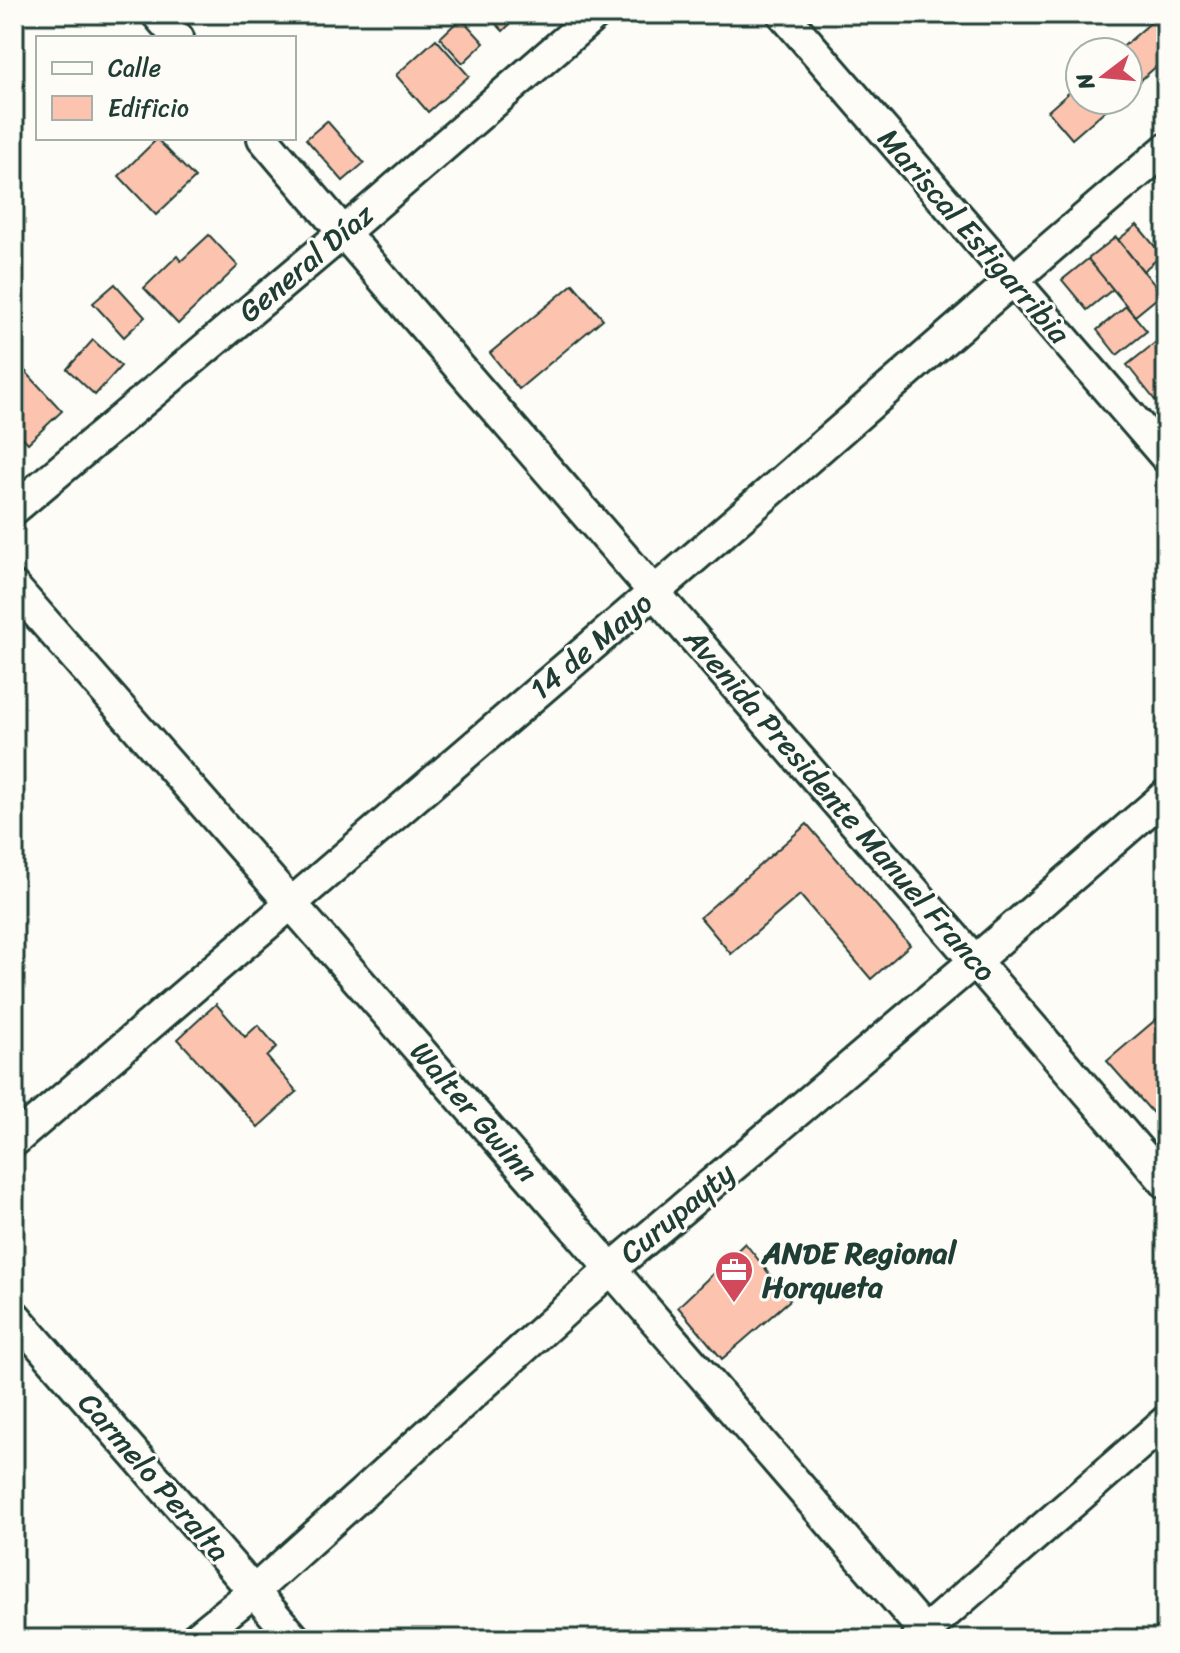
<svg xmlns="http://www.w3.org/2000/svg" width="1180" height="1653" font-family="Sriracha,sans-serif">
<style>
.building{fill:#fcc4af;stroke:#1f3d34;stroke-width:2}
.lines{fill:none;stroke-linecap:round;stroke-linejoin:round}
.minor-casing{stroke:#1f3d34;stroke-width:36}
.minor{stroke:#fdfcf7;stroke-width:30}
.labels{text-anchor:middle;stroke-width:6;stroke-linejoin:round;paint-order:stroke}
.street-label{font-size:30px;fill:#1f3d34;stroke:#fdfcf7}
.poi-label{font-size:30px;font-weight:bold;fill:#1f3d34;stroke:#fdfcf7;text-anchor:start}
</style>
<rect width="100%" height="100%" fill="#fdfcf7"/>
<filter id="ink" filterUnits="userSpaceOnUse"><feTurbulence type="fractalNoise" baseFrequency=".0125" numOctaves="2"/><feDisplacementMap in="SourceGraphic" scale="16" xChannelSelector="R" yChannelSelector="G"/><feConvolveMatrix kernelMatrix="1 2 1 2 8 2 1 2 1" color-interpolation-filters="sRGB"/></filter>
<g filter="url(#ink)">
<path class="building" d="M 487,14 L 520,14 L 503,31 Z
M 461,18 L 484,43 L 463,63 L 440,38 Z
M 1156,18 L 1166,30 L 1166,58 L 1128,91 L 1128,52 L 1117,52 Z
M 436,39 L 469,76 L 428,112 L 396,75 Z
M 1080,83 L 1080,100 L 1117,100 L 1072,139 L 1048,111 Z
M 327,121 L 364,163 L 343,181 L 306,139 Z
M 157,139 L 195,178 L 156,215 L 119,176 Z
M 1137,225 L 1162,255 L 1143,271 L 1118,240 Z
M 209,235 L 238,266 L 178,324 L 144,288 L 177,256 L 181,261 Z
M 1116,237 L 1162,294 L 1135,316 L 1088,259 Z
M 1088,259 L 1113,289 L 1087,310 L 1062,280 Z
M 115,284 L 145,317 L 124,337 L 93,303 Z
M 573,284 L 603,319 L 519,389 L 490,353 Z
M 1126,306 L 1147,331 L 1117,355 L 1097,330 Z
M 1165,335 L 1166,336 L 1166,405 L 1162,409 L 1127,365 Z
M 93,340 L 121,366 L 95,395 L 67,369 Z
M 14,359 L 62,411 L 28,443 L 14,428 Z
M 807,824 L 910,945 L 871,979 L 800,895 L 731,954 L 700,917 Z
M 216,1004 L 245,1037 L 258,1025 L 277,1047 L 267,1057 L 297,1092 L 258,1127 L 178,1039 Z
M 1166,1011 L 1166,1128 L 1107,1061 Z
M 745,1243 L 790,1300 L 722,1359 L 678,1307 Z"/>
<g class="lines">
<defs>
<path id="minor" d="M 157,14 L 178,38
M 783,14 L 1166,457
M 263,138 C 560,489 867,833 1166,1183
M 14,509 L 343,233 L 596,14
M 14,587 L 611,1269 L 931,1639
M 14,1141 C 226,958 440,777 652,594 C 824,446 993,295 1166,149
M 14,1315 L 295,1639
M 195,1639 L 253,1592 L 611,1269 L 976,960 L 1166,795
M 916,1639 L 1166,1421"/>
</defs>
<use href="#minor" class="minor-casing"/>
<use href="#minor" class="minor"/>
</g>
</g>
<defs>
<symbol id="office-pin" viewBox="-11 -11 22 30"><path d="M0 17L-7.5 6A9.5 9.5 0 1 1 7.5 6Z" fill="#d1495b" stroke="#fdfcf7"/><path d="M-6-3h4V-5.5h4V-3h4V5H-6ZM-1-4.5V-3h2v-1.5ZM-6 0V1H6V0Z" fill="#fff"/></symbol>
</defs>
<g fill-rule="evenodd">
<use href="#office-pin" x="712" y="1248" width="44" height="60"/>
</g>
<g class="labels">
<g class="street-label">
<text transform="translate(974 236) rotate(49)" y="10">Mariscal Estigarribia</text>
<text transform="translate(306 263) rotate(-40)" y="10">General Díaz</text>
<text transform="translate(591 646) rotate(-40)" y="10">14 de Mayo</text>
<text transform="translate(840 805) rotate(49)" y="10">Avenida Presidente Manuel Franco</text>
<text transform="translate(474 1112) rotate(49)" y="10">Walter Gwinn</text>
<text transform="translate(677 1213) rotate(-40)" y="10">Curupayty</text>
<text transform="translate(154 1477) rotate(49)" y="10">Carmelo Peralta</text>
</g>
<g class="poi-label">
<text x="762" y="1263">ANDE Regional<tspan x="762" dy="34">Horqueta</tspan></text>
</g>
</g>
<rect width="1180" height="1653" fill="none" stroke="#fdfcf7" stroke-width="48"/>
<rect x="24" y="24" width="1132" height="1605" fill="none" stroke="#1f3d34" stroke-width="3" filter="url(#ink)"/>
<rect x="36" y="36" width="260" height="104" fill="#fdfcf7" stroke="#a4b0a9" stroke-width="2"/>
<rect x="52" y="62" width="40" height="12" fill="#fdfcf7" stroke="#a4b0a9" stroke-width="2"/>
<text x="108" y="76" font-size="24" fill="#1f3d34">Calle</text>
<rect x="52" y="96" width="40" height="24" fill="#fcc4af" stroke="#a4b0a9" stroke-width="2"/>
<text x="108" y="116" font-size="24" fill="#1f3d34">Edificio</text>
<g transform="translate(1104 76) rotate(254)"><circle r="38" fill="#fdfcf7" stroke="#a4b0a9" stroke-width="2"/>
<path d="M0-6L14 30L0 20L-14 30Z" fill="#d1495b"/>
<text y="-12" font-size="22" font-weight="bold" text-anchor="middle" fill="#1f3d34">N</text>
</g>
</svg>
